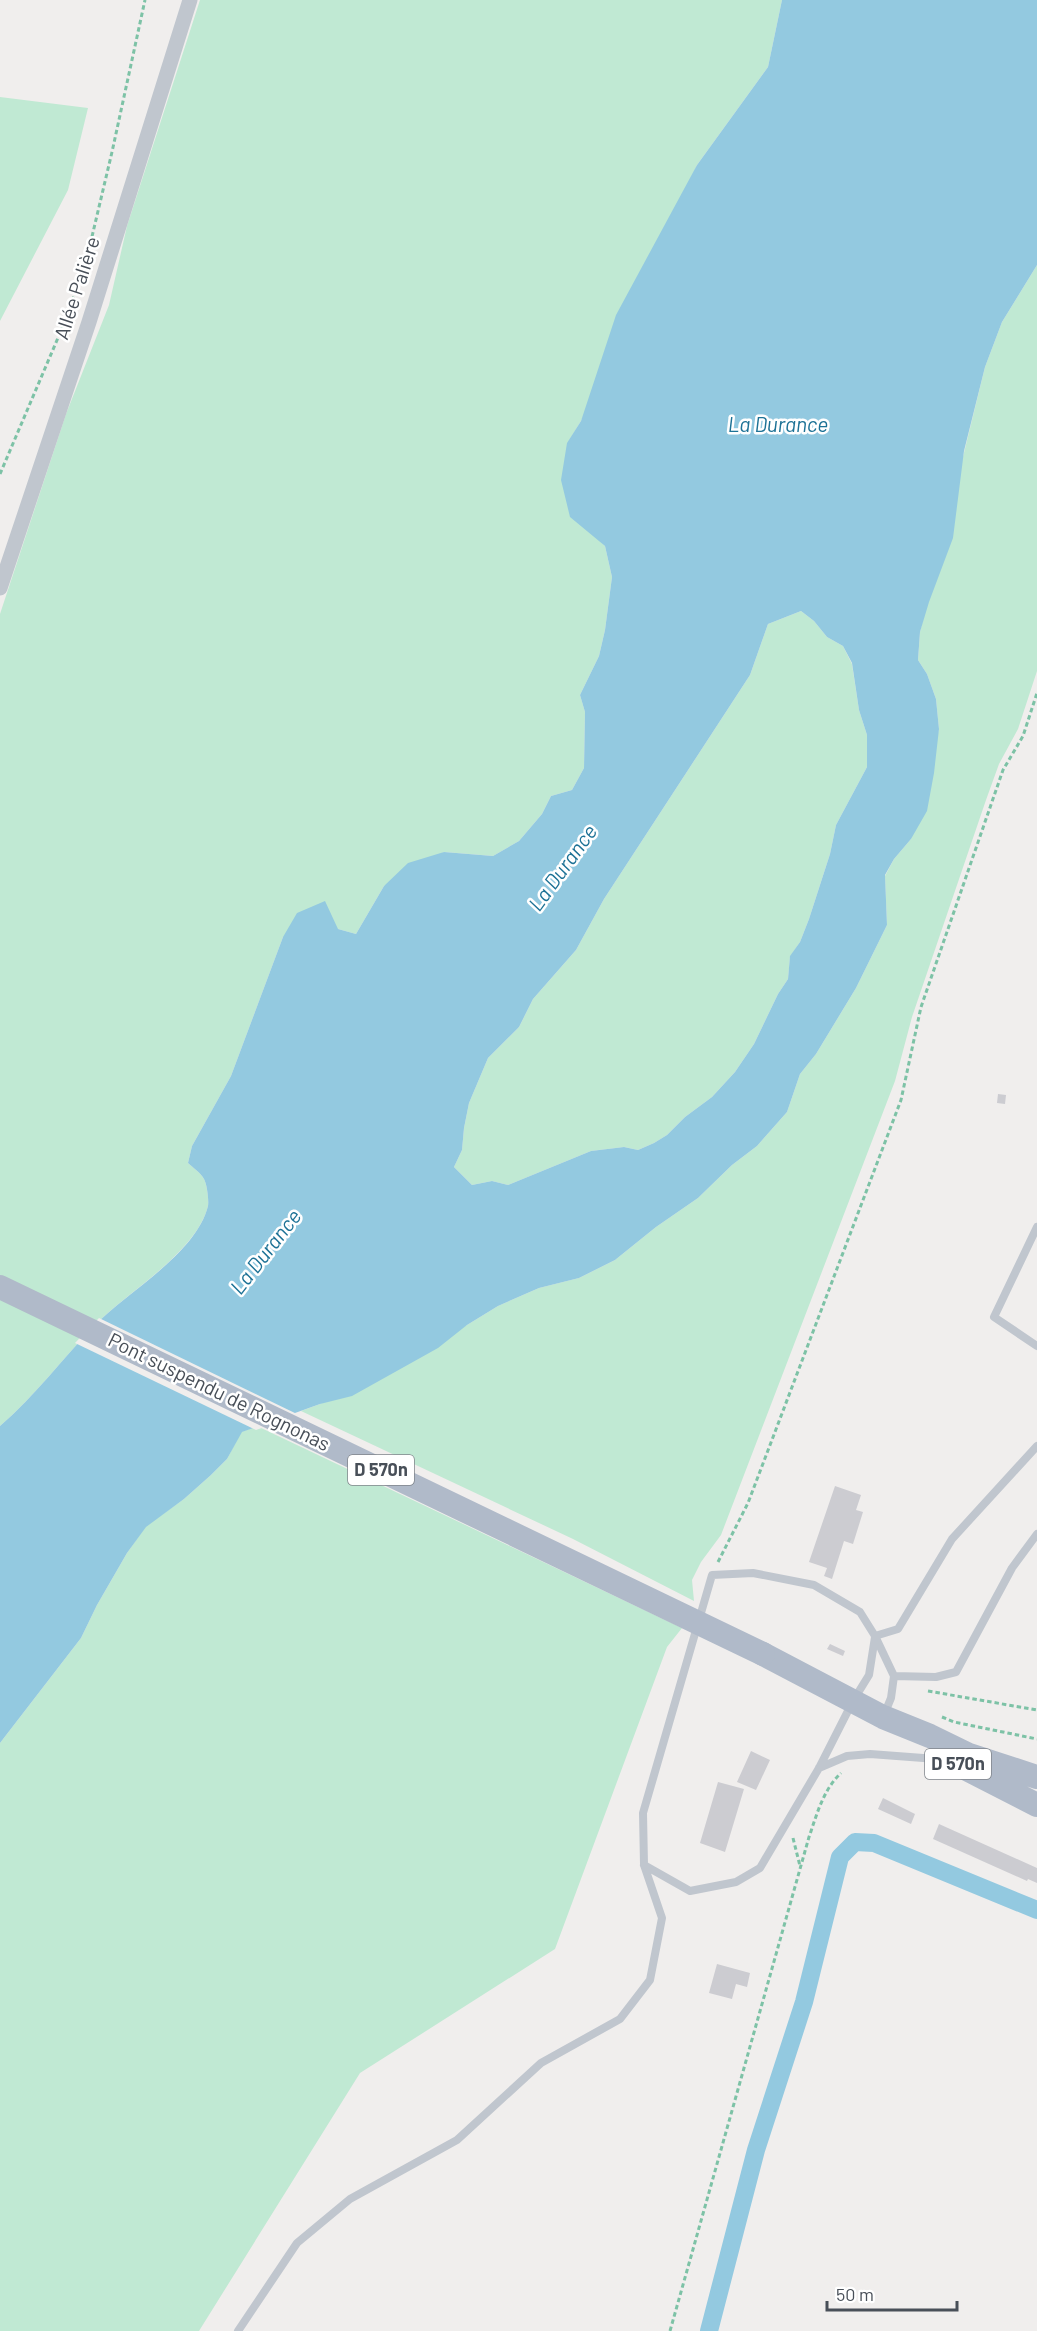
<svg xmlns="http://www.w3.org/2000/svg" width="1037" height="2331" font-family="Barlow,sans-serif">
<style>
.green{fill:#c0e9d3}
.water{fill:#93c9e0;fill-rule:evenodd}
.pier{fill:#f0eeed}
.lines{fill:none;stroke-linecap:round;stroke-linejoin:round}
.canal{stroke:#93c9e0;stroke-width:18}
.building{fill:#ccccd1}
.path{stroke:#7dc2a6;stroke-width:3;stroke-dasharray:4.5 3;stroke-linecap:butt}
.service{stroke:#c0c6ce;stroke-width:8}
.minor{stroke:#c0c6ce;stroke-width:15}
.primary{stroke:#b0bac9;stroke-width:24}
.primary-bridge{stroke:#b0bac9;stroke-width:24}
.labels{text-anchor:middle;stroke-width:5;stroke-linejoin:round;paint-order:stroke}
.shield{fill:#fff;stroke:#7f848a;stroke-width:1.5}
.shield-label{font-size:18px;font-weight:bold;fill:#484f58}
.street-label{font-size:20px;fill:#484f58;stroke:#fff}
.water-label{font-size:21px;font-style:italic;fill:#1d7296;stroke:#fff}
</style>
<rect width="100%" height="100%" fill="#f0eeed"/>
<path class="green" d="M 200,0 L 782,0 L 768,67 L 697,165 L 581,421 L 567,444 L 595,536 L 605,546 L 612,577 L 605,630 L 599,656 L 580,695 L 585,712 L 584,768 L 572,790 L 551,796 L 542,814 L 519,841 L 493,856 L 444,852 L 384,886 L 356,934 L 338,929 L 283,937 L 231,1076 L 192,1146 L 188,1163 C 192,1167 201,1173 204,1179 C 207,1184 209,1201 208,1206 C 196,1253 127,1292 95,1325 C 63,1358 35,1396 0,1426 L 0,614 L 66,414 L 109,305 L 127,226 Z
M 0,97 L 88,108 L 68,190 L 0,321 Z
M 1037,265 L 1037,671 L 1018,729 L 999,764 L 986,800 L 912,1017 L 895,1081 L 721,1535 L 701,1562 L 692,1580 L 694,1601 L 573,1539 L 301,1411 L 320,1404 L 467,1325 L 498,1306 L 539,1288 L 579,1278 L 615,1260 L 656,1227 L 698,1198 L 732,1165 L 757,1146 L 787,1112 L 800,1074 L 816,1054 L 856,988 L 887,925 L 885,876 L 894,859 L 911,839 L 939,729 L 936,699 L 927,674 L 918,660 L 920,632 L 985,367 L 1002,322 Z
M 801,611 L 814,621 L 827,637 L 843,646 L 852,664 L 859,710 L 867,735 L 867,767 L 836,825 L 830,854 L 809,919 L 800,942 L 790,957 L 788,979 L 778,994 L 754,1044 L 735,1072 L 712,1097 L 685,1117 L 667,1135 L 654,1143 L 638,1150 L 624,1147 L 591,1151 L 508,1185 L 492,1181 L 472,1185 L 454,1167 L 462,1150 L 464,1128 L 469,1103 L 488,1058 L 519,1027 L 533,999 L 576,950 L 604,899 L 750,675 L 768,624 Z
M 257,1426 L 682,1628 L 667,1647 L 555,1949 L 360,2073 L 199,2331 L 0,2331 L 0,1743 L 81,1638 L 97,1605 L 127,1553 L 146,1526 L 184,1499 L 211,1475 L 227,1459 L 241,1432 Z"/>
<path class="water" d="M 782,0 L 1037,0 L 1037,265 L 1002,322 L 985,367 L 964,451 L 953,538 L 929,602 L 920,632 L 918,660 L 927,674 L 936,699 L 939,729 L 934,773 L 927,811 L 911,839 L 894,859 L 885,875 L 887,925 L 856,988 L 816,1054 L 800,1074 L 787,1112 L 757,1146 L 732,1165 L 698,1198 L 656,1227 L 615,1260 L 579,1278 L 539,1288 L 498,1306 L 467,1325 L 438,1348 L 352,1396 L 320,1404 L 242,1432 L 227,1459 L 211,1475 L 184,1499 L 146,1527 L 127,1553 L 97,1605 L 81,1638 L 0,1743 L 0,1426 C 35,1396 63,1358 95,1325 C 127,1292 196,1254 208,1206 C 209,1201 207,1184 204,1179 C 201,1173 192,1167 188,1163 L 192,1146 L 231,1076 L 283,937 L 297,913 L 325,901 L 338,929 L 356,934 L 384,886 L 408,863 L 444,852 L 493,856 L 519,841 L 542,814 L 551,796 L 572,790 L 584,768 L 585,712 L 580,695 L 599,656 L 605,630 L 612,577 L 605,546 L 570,517 L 561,480 L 567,443 L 581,421 L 616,315 L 697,165 L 768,67 ZM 801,611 L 814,621 L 827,637 L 843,646 L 852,663 L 859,710 L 867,735 L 867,767 L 836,825 L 830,854 L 809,919 L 800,942 L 790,956 L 788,979 L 778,994 L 754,1044 L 735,1072 L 712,1097 L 685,1117 L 667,1135 L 654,1143 L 638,1150 L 624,1147 L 591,1151 L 508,1185 L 492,1181 L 472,1185 L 454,1167 L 462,1150 L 464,1128 L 469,1103 L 488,1058 L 519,1027 L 533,999 L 576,950 L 604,899 L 750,675 L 768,624 Z"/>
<path class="pier" d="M 99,1318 L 299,1415 L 256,1430 L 75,1343 Z"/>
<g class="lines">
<path class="canal" d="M 709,2331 L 756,2150 L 804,2002 L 840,1857 L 855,1842 L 874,1843 L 1037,1910"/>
</g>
<path class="building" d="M 998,1094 L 1006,1095 L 1005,1104 L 997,1103 Z
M 835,1486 L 861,1495 L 856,1510 L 863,1512 L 853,1544 L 844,1541 L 832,1579 L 824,1576 L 827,1568 L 809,1562 Z
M 830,1644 L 845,1651 L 843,1656 L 827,1649 Z
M 751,1751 L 770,1760 L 756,1790 L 737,1782 Z
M 718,1782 L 744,1789 L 725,1852 L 700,1843 Z
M 883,1798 L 915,1814 L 911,1824 L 878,1809 Z
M 939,1824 L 1037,1868 L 1037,1883 L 1028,1879 L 1027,1881 L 933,1839 Z
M 717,1964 L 750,1973 L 747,1987 L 736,1984 L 732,1999 L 709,1993 Z"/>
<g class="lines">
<path class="path" d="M 0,474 L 69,312 L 90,245 L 112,152 L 145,0
M 718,1562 L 748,1503 L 901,1100 L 921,1007 L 1003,770 L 1023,736 L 1037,693
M 928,1691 L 1037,1710
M 942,1717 L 954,1722 L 1037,1739
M 793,1838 L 800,1866
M 670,2331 L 809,1837 C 817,1814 823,1790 841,1773"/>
<path class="service" d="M 1037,1227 L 994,1317 L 1037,1346
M 875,1636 L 898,1629 L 952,1539 L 1037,1446
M 894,1676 L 936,1677 L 956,1672 L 1012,1568 L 1037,1534
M 819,1768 L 847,1756 L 870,1754 L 950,1760
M 644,1865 L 690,1891 L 736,1882 L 760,1868 L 819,1768 L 853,1701 L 869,1675 L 875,1637
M 238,2331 L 297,2243 L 350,2199 L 457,2140 L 541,2063 L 620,2019 L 650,1980 L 662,1918 L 644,1865 L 643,1813 L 712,1575 L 753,1573 L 814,1585 L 860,1612 L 875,1636 L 894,1676 L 891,1698 L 884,1715"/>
<path class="minor" d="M 0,588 L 89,322 L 190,0"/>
<path class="primary" d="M 763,1654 L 883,1717 L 930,1736 L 969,1755 L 1037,1777
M 953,1762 L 1037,1805"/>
<path class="primary-bridge" d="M 0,1287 L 763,1654"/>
</g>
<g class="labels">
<g class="shield">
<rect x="348" y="1455" width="66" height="30" rx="4.5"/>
<rect x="925" y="1749" width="66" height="30" rx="4.5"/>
</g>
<g class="shield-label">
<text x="381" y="1476">D 570n</text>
<text x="958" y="1770">D 570n</text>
</g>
<g class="street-label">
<text transform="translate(77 288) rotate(-72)" y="7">Allée Palière</text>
<text transform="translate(219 1392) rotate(26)" y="7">Pont suspendu de Rognonas</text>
</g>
<g class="water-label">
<text x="778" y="432">La Durance</text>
<text transform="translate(563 868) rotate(-54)" y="7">La Durance</text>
<text transform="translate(266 1252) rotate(-52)" y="7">La Durance</text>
</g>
</g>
<path d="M827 2301v9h130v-9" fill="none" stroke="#484f58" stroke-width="3"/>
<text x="836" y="2301" font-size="18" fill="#484f58" stroke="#ffffff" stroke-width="4.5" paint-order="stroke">50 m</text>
</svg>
